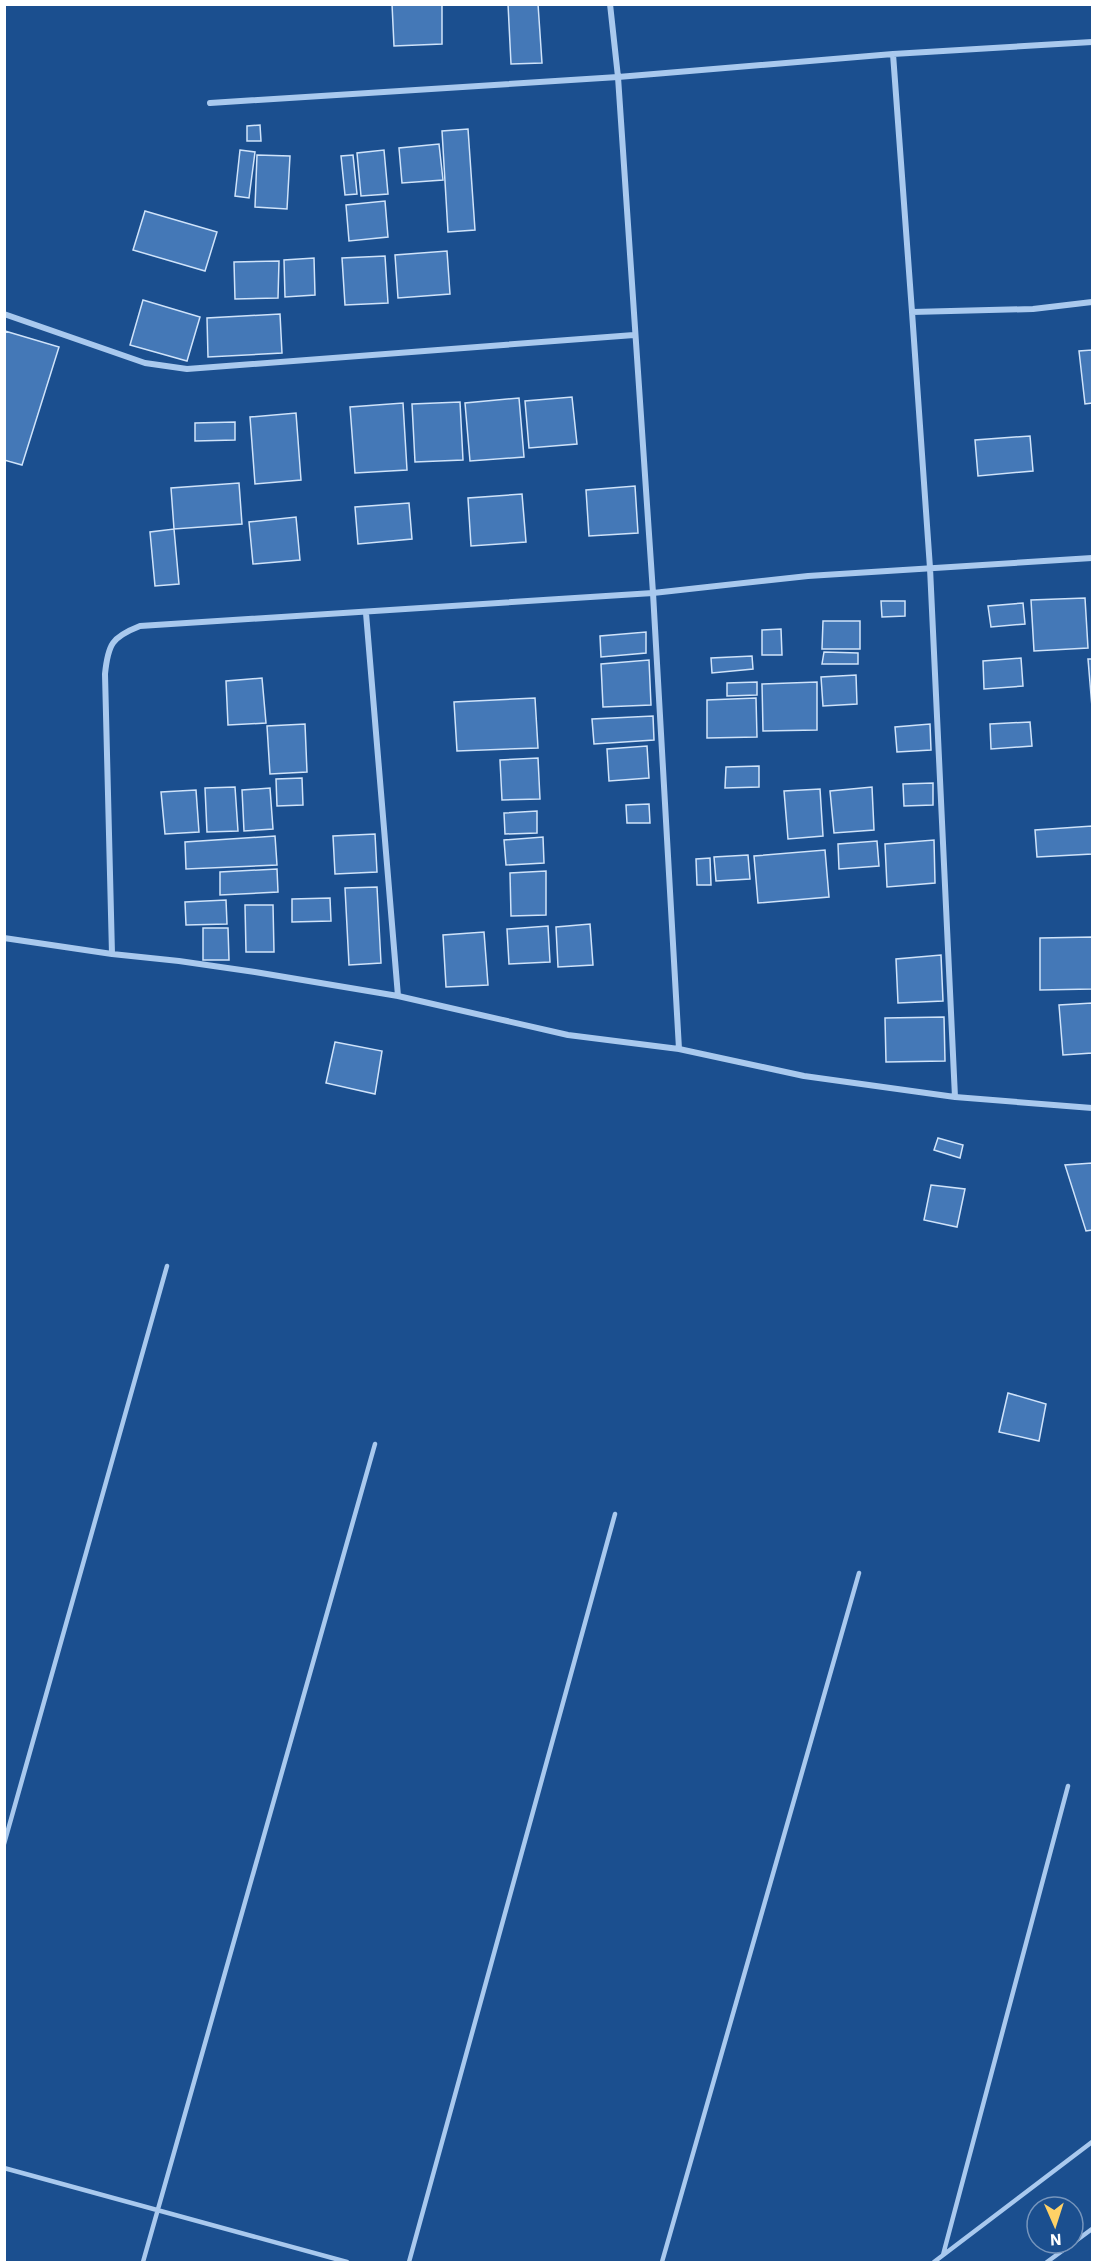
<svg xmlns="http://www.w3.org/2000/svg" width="1097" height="2267" font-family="'IBM Plex Sans',sans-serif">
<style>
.building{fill:#4478b7;stroke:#cfe3fa;stroke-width:1.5}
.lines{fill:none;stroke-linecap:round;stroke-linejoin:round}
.service{stroke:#a9c9ee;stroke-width:4.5}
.minor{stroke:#a9c9ee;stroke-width:6}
</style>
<rect width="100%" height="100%" fill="#1b4f8f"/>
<path class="building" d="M 392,4 L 442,4 L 442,44 L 394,46 Z
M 508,4 L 538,4 L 542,63 L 511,64 Z
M 260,125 L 261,141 L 247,141 L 247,126 Z
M 468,129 L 475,230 L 448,232 L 442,131 Z
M 439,144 L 443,180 L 402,183 L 399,148 Z
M 240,150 L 255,152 L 249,198 L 235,196 Z
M 384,150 L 388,194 L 361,196 L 357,153 Z
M 257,155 L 290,156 L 287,209 L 255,207 Z
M 353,155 L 357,194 L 345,195 L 341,156 Z
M 385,201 L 388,237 L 349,241 L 346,205 Z
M 145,211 L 217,232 L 205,271 L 133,250 Z
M 447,251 L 450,294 L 398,298 L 395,255 Z
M 385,256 L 388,303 L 345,305 L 342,258 Z
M 314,258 L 315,295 L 285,297 L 284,260 Z
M 279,261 L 278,298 L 235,299 L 234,262 Z
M 143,300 L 200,317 L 187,361 L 130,345 Z
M 280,314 L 282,353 L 208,357 L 207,318 Z
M 5,331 L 59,347 L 22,465 L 4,460 Z
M 1092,350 L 1092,403 L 1085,404 L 1079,351 Z
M 572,397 L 577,444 L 529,448 L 525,401 Z
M 519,398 L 524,457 L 470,461 L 465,403 Z
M 460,402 L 463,460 L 415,462 L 412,404 Z
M 403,403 L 407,470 L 355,473 L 350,407 Z
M 296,413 L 301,480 L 255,484 L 250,417 Z
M 235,422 L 235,440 L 195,441 L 195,423 Z
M 1030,436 L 1033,471 L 978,476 L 975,440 Z
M 239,483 L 242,524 L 174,529 L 171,488 Z
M 635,486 L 638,533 L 589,536 L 586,490 Z
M 522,494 L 526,542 L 471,546 L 468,498 Z
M 409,503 L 412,539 L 358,544 L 355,507 Z
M 296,517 L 300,560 L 253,564 L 249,522 Z
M 174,529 L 179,584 L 155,586 L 150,532 Z
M 1085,598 L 1088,648 L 1034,651 L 1031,600 Z
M 881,601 L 905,601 L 905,616 L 882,617 Z
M 1023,603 L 1025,624 L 991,627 L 988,606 Z
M 823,621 L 860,621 L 860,649 L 822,649 Z
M 781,629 L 782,655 L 762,655 L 762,630 Z
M 646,632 L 646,653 L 601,657 L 600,636 Z
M 824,652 L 858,653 L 858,664 L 822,664 Z
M 752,656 L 753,669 L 712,673 L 711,658 Z
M 1021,658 L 1023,686 L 984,689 L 983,661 Z
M 1088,659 L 1092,659 L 1092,707 Z
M 649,660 L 651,705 L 603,707 L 601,664 Z
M 856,675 L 857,704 L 823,706 L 821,677 Z
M 262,678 L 266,723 L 228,725 L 226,681 Z
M 757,682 L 757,695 L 727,696 L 727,683 Z
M 817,682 L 817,730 L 763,731 L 762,684 Z
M 535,698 L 538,748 L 457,751 L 454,702 Z
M 756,698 L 757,737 L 707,738 L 707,700 Z
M 653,716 L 654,740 L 594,744 L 592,719 Z
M 1030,722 L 1032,746 L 991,749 L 990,724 Z
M 305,724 L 307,772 L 270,774 L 267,726 Z
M 930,724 L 931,750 L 897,752 L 895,727 Z
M 647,746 L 649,778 L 609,781 L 607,749 Z
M 538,758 L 540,799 L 502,800 L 500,760 Z
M 759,766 L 759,787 L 725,788 L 726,767 Z
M 302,778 L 303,805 L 277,806 L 276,779 Z
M 933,783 L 933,805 L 904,806 L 903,784 Z
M 235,787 L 238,831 L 207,832 L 205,788 Z
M 872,787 L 874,830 L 834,833 L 830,791 Z
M 270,788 L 273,829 L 244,831 L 242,790 Z
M 820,789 L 823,836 L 788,839 L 784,791 Z
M 196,790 L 199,832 L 165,834 L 161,792 Z
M 649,804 L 650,823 L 627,823 L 626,805 Z
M 537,811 L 537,833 L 505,834 L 504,813 Z
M 1092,826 L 1092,854 L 1037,857 L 1035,830 Z
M 375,834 L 377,872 L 335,874 L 333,836 Z
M 275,836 L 277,865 L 186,869 L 185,842 Z
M 543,837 L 544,863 L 506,865 L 504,840 Z
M 934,840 L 935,883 L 887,887 L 885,844 Z
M 877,841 L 879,866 L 839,869 L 838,844 Z
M 825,850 L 829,897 L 758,903 L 754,856 Z
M 748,855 L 750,879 L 716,881 L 714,857 Z
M 710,858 L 711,885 L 697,885 L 696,859 Z
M 277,869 L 278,892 L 220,895 L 220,872 Z
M 546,871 L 546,915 L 511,916 L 510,873 Z
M 377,887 L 381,963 L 349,965 L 345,888 Z
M 330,898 L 331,921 L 292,922 L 292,899 Z
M 226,900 L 227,924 L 186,925 L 185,902 Z
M 245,905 L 273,905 L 274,952 L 246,952 Z
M 590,924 L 593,965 L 558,967 L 556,927 Z
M 548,926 L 550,962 L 509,964 L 507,929 Z
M 203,928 L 228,928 L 229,960 L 203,960 Z
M 484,932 L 488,985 L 446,987 L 443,935 Z
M 1092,937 L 1092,989 L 1040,990 L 1040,938 Z
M 941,955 L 943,1001 L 898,1003 L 896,959 Z
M 1092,1003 L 1092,1053 L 1063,1055 L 1059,1005 Z
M 944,1017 L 945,1061 L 886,1062 L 885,1018 Z
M 335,1042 L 382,1051 L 375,1094 L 326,1083 Z
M 938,1138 L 963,1145 L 960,1158 L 934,1150 Z
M 1092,1163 L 1092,1230 L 1086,1231 L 1065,1165 Z
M 931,1185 L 965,1189 L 957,1227 L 924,1220 Z
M 1008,1393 L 1046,1404 L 1039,1441 L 999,1432 Z"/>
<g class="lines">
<path class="service" d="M 4,1844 L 167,1266
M 4,2168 L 347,2262
M 943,2255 L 1068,1786
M 143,2262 L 375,1444
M 409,2262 L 615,1514
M 662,2262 L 859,1573
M 934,2262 L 1092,2142
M 1047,2262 L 1092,2229"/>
<path class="minor" d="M 610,4 L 618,77 L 653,593 L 679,1049
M 893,54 L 912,312
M 210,103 L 618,77 L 893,54 L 1092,42
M 4,314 L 145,363 L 187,369 L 634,335
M 366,613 L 398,996
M 4,938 L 112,954 L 179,961 L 255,972 L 398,996 L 568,1035 L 679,1049 L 804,1076 L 955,1097 L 1092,1108
M 112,954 L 105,674 C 108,644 112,637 140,626 L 653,593 L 808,576 L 1092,558
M 955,1097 L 930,568 L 912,312 L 1033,309 L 1092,302"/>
</g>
<rect width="1097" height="2267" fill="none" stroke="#ffffff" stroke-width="12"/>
<g transform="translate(1055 2225) rotate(177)"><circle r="28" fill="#1b4f8f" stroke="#7695bc" stroke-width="1.5"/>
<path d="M0-4.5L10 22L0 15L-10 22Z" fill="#ffd166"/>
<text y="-9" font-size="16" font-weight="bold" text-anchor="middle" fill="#ffffff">N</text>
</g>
</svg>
